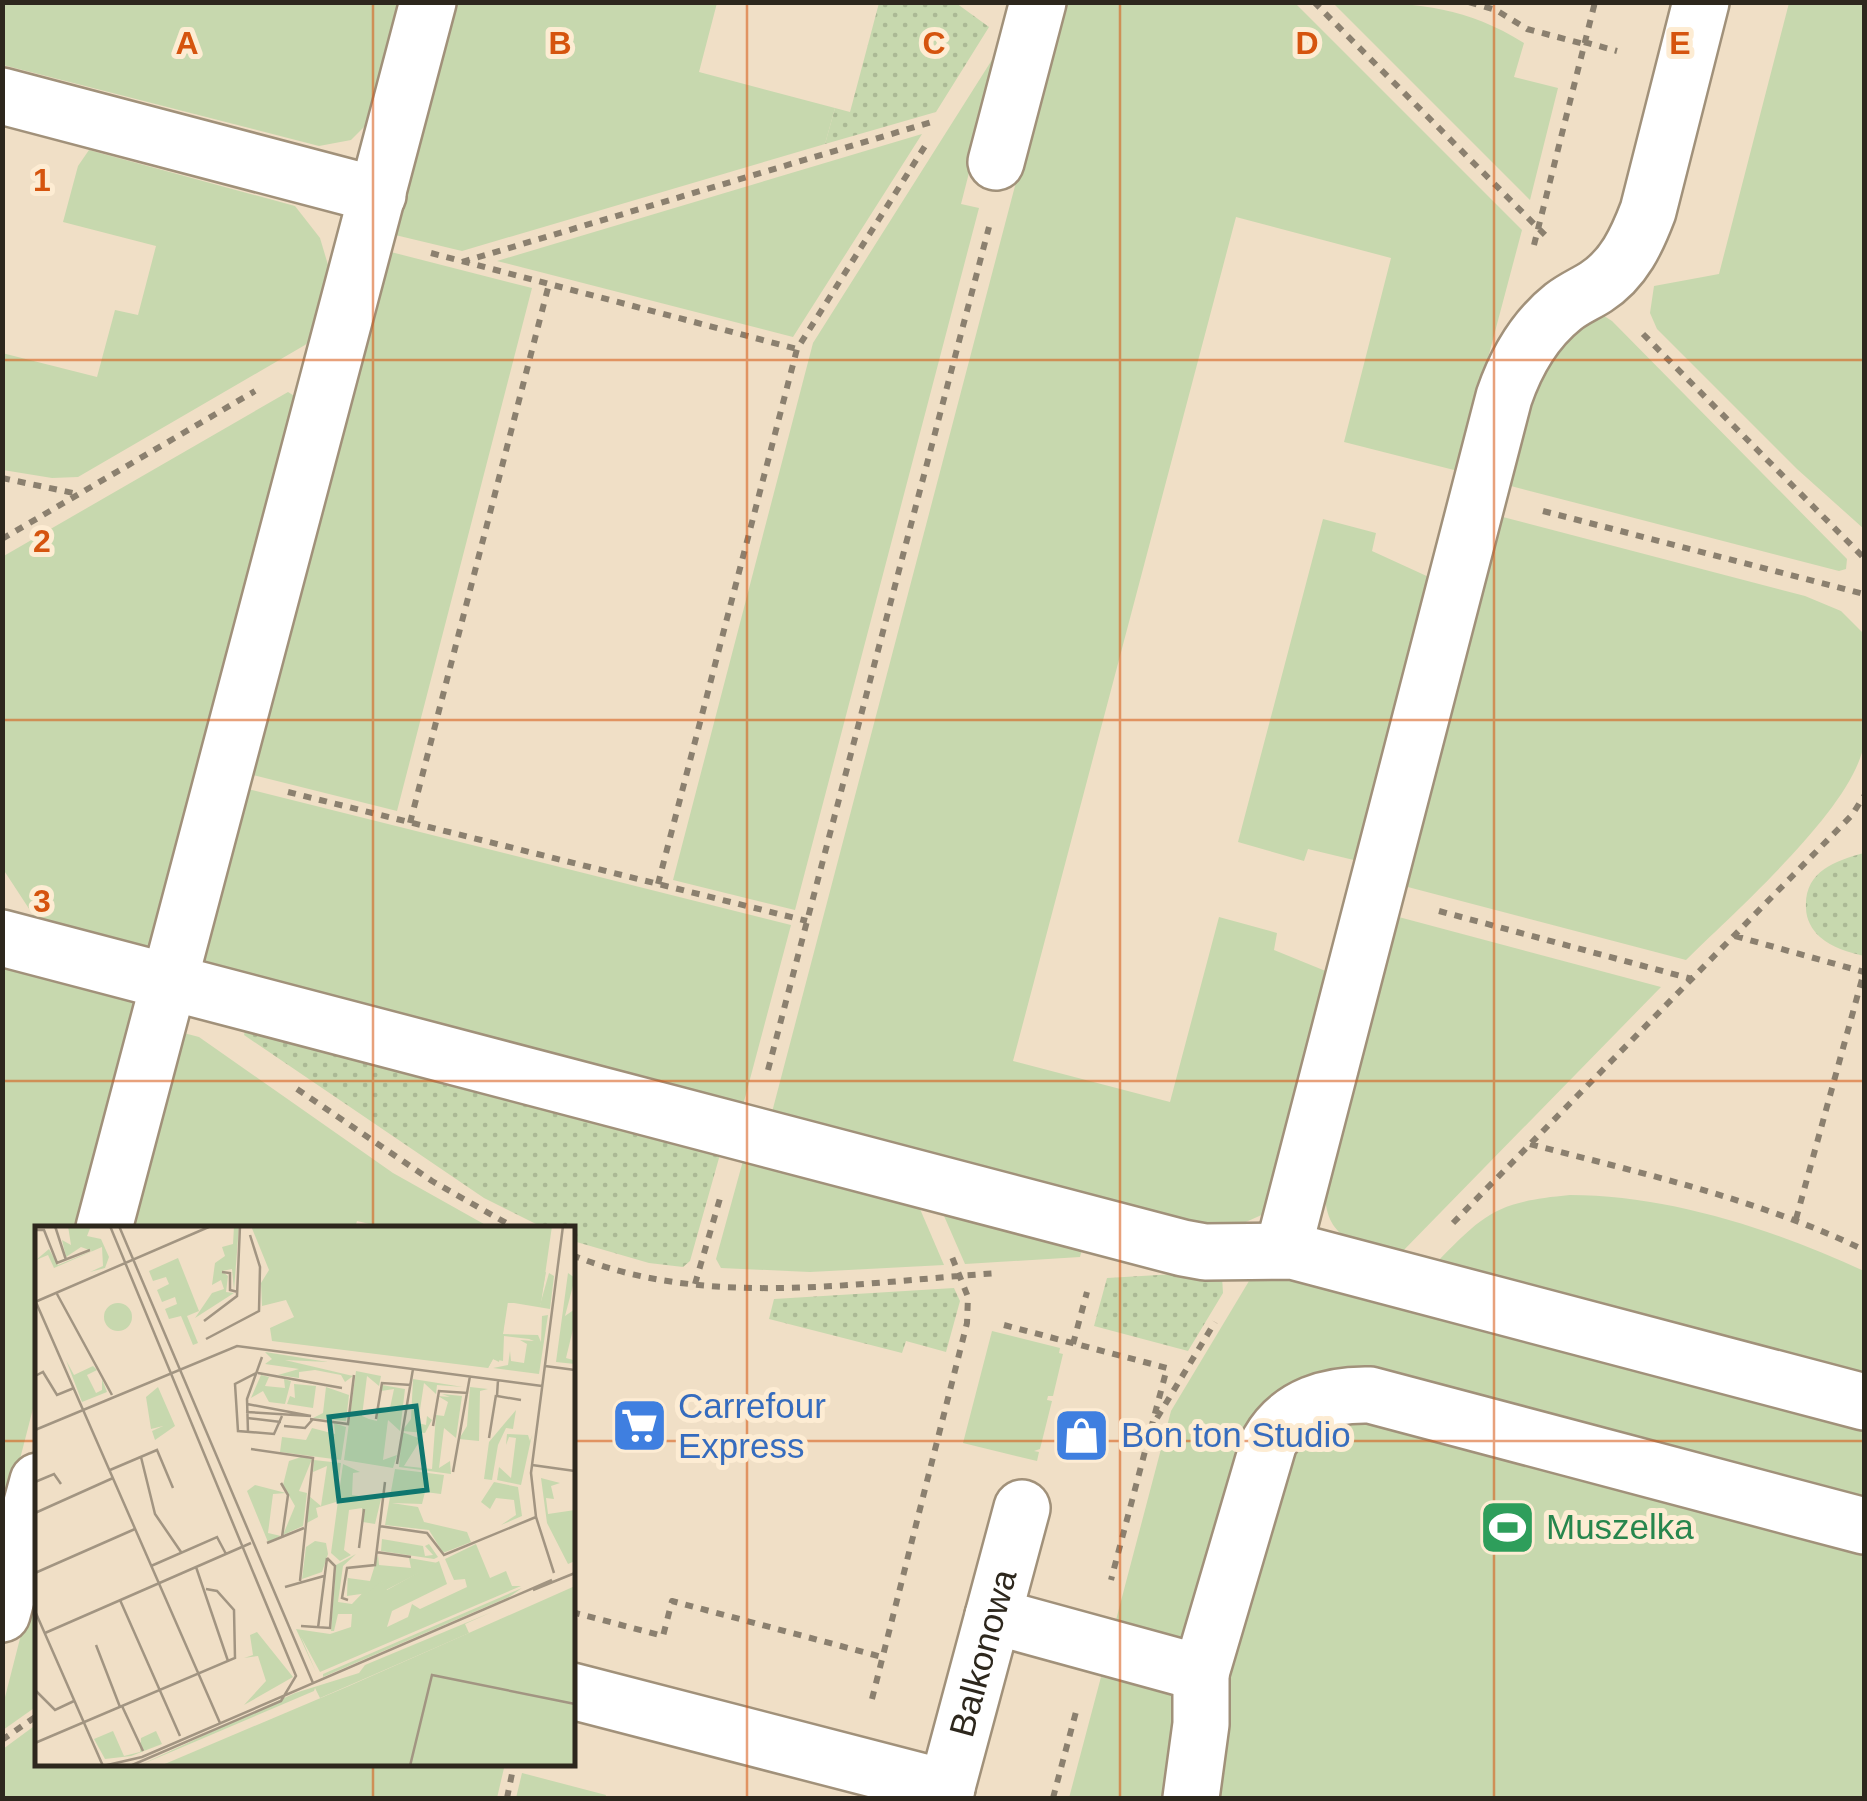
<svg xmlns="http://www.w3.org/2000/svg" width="1867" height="1801" font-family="Arial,sans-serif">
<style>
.grass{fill:#c7d8ae}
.garden{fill:url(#garden-dots)}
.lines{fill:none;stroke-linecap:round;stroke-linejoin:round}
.minor-casing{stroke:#a1917a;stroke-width:60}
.path{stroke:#8b806f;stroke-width:6;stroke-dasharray:8 8;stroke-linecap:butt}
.minor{stroke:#fff;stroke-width:55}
.grid{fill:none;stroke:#d5540e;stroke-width:2.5;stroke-opacity:0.55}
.labels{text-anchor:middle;stroke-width:10;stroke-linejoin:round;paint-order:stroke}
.shop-label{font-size:35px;fill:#366cbe;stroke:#fdecd3;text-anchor:start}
.leisure-label{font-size:35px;fill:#27864d;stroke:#fdecd3;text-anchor:start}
.street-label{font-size:35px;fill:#2d271d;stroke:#fdecd3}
.inset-road{fill:none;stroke:#a29582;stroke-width:2.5}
.view{fill:#0f766e;fill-opacity:0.15;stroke:#0f766e;stroke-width:5}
.inset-edge{fill:none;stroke:#2d271d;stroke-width:5}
.grid-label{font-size:32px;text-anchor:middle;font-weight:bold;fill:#d5540e;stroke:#fdecd3;stroke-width:10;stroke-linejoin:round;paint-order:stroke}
</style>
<defs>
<pattern id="garden-dots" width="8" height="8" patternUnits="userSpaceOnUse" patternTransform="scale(2.5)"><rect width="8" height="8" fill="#c7d8ae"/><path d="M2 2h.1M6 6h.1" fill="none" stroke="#abb995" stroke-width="1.8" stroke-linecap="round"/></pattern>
</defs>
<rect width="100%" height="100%" fill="#f0dfc6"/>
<path class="grass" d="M 2,3 L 405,3 L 370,121 L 351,140 L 319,146 L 3,65 Z
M 453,3 L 717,3 L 699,72 L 835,108 L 825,144 L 462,251 L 391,234 Z
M 1063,3 L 1295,3 L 1522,230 L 1458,471 L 1344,442 L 1391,258 L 1236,217 L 1013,1061 L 1170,1102 L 1219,917 L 1277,933 L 1274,950 L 1328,972 L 1266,1213 L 1219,1234 L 771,1116 Z
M 1333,3 C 1406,2 1460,3 1524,43 L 1514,77 L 1558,88 L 1530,200 Z
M 1789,3 L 1864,3 L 1864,529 L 1797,469 L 1657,329 L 1650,313 L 1654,286 L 1719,274 Z
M 1002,44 L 961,204 L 979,208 L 795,910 L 673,880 L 813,343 Z
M 922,134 L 793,337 L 497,261 Z
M 89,150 L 295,206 L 320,238 L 331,275 L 314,336 L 305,345 L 78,477 L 52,478 L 3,470 L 2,353 L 97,377 L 115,310 L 138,315 L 156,246 L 63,222 L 78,166 Z
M 387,251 L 532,288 L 397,811 L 249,774 Z
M 1601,314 L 1612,321 L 1847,559 L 1846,569 L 1839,571 L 1507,485 L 1534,384 L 1586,316 Z
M 288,392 L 296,397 L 158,937 L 149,949 L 39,924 L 3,869 L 2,557 Z
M 1499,516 L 1805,596 L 1841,611 L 1864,634 C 1864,669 1867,707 1864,742 C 1857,805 1733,913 1686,960 L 1404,886 Z
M 1323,519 L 1376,533 L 1372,551 L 1431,578 L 1358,861 L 1308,849 L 1304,861 L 1238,842 Z
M 244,788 L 791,925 L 742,1109 L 205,965 L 202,959 Z
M 1395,916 L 1661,987 L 1399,1255 C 1360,1243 1326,1243 1325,1193 Z
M 3,962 L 134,1001 L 137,1009 L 81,1228 L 38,1228 L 37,1393 L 3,1525 Z
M 180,1032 L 199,1037 L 393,1173 L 491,1228 L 386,1228 L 357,1221 L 355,1228 L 128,1228 Z
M 744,1157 L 917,1202 L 944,1265 L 810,1272 L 721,1268 L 716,1259 Z
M 1570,1195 C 1668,1195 1776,1230 1864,1271 L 1864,1378 L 1434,1265 C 1485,1213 1495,1202 1570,1195 Z
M 941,1209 L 1083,1246 L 1080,1257 L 965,1264 Z
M 1258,1266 L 1864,1426 L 1864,1798 L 1069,1798 L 1101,1677 L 1110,1679 L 1125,1623 L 1116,1620 L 1171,1411 Z
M 992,1331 L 1060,1348 L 1059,1353 L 1063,1354 L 1053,1396 L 1048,1396 L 1047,1400 L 1052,1401 L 1040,1449 L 1034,1451 L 1039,1452 L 1037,1461 L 963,1443 Z
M 37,1572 L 37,1706 L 3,1730 L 3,1705 Z
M 37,1724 L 38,1764 L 486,1764 L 504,1768 L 497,1798 L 3,1798 L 3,1749 Z
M 522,1773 L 606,1795 L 605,1798 L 516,1798 Z"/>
<path class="garden" d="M 879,3 L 956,3 L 989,27 L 936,112 L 825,144 L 835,108 L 850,112 Z
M 1864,853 L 1864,956 C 1849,952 1832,948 1820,937 C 1812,930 1806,919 1806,908 C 1804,872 1834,861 1864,853 Z
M 246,1026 L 721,1151 L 690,1261 L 683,1267 L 649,1263 L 573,1241 L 572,1228 L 544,1228 L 484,1198 L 244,1035 Z
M 1210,1272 L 1222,1277 L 1223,1293 L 1188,1351 L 1094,1326 L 1107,1278 Z
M 954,1288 L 960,1301 L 946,1352 L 906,1341 L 902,1353 L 769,1319 L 774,1299 Z"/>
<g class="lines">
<defs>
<g id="minor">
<path d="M 2,96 L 378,195"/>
<path d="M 996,162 L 1038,2"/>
<path d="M 2,938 L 1183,1248 L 1205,1252 L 1292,1251 L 1864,1402"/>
<path d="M 104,1228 L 428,2"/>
<path d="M 1283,1250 L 1504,397 C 1516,362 1533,331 1563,307 C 1573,299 1585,294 1596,287 C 1624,269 1637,240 1648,211 L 1701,2"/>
<path d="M 2,1614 L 38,1481"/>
<path d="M 993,1616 L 1201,1673 L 1269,1442 C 1290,1405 1330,1394 1370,1395 L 1864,1526"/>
<path d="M 572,1691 L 947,1788"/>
<path id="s1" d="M 944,1798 L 1022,1508"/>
<path d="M 1191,1798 L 1201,1724 L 1201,1673"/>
</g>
</defs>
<use href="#minor" class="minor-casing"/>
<path class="path" d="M 1314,2 L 1546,236
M 1469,2 L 1496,10 L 1527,29 L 1584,44
M 1584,42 L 1617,51
M 1534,245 L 1595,2
M 431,253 L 797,349
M 462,262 L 935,121
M 1643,334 L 1864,558
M 2,478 L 78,494
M 1543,511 L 1864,594
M 2,539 L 255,391
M 288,792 L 807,921
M 410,823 L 549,284
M 658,884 L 797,349 L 927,143
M 1439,911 L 1692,979
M 1735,936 L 1864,972
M 768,1070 L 989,227
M 297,1089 L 432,1181 L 515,1228
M 1530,1144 C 1644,1174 1758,1199 1864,1250
M 1796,1219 L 1864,972
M 1453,1223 L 1852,815 L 1864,796
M 572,1255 C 706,1310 859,1282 999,1273
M 695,1284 L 721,1195
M 1004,1325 L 1167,1368 L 1111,1580
M 1073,1344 L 1087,1292
M 1157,1418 L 1215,1322
M 572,1612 L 663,1636 L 672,1601 L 882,1657
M 872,1699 L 967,1323 L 968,1297 L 952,1257
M 2,1740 L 38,1715
M 507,1798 L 514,1764
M 1053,1798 L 1077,1708"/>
<use href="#minor" class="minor"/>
</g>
<path class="grid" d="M 373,2 L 373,1228M 747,2 L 747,1798M 1120,2 L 1120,1798M 1494,2 L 1494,1798M 2,360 L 1864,360M 2,720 L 1864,720M 2,1081 L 1864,1081M 2,1441 L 38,1441M 572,1441 L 1864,1441M 373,1764 L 373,1798"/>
<defs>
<symbol id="supermarket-square" viewBox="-11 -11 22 22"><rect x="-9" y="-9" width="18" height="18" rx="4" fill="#3f7fe0" stroke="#fdecd3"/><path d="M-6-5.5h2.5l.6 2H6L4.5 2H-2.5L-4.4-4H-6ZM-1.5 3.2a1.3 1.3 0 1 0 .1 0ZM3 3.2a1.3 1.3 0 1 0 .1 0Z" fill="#fff"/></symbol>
<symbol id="shop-square" viewBox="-11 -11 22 22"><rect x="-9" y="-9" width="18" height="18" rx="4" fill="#3f7fe0" stroke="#fdecd3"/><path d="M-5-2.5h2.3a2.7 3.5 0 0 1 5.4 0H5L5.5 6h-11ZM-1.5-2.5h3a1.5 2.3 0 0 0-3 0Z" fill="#fff"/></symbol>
<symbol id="stadium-square" viewBox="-11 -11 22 22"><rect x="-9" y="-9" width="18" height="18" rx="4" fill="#2e9e5b" stroke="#fdecd3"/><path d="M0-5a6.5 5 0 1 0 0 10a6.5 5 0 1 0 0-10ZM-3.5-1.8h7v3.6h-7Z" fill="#fff"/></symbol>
</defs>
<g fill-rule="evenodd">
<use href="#supermarket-square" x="608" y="1394" width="63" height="63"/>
<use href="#shop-square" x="1050" y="1404" width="63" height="63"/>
<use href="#stadium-square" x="1476" y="1496" width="63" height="63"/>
</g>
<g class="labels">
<g class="shop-label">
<text x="678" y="1418">Carrefour<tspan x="678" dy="40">Express</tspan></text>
<text x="1121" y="1447">Bon ton Studio</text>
</g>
<g class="leisure-label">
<text x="1546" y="1539">Muszelka</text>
</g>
<g class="street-label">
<text dy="12" stroke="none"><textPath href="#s1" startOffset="150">Balkonowa</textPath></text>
</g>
</g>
<g transform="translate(35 1226)">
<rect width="540" height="540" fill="#f0dfc6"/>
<path d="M 33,0 L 56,0 L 52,10 L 66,13 L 74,31 L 70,42 L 55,46 L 68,40 L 67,21 L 19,42 L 13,29 L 1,34 L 14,23 L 23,39 L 57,25 L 46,21 L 31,31 L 27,14 L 36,19 ZM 199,0 L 204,0 L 199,64 L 197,43 L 187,45 L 193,50 L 191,66 L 199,67 L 160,92 L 177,67 L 189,63 L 186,54 L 177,59 L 180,37 L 190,30 L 187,21 L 198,18 ZM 511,46 L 505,79 L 514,47 L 519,50 L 515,83 L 473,76 L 468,108 L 503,109 L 506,116 L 507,90 L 513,89 L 504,148 L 458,142 L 473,139 L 475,125 L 476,135 L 489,137 L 492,118 L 485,114 L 499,115 L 494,113 L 469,110 L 468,135 L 458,133 L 453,142 L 440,67 ZM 533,47 L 540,52 L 530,90 L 540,83 L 540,95 L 531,132 L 538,134 L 540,126 L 540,138 L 521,136 ZM69 91a14 14 0 1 1 28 0a14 14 0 1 1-28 0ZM 230,126 L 293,136 L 250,134 L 318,150 L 310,156 L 306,149 L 280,144 L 264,146 L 264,152 L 243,149 L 264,143 L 230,138 L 237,133 ZM 31,134 L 39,149 L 58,140 L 62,144 L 52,149 L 61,167 L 67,164 L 67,153 L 72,166 L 47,176 ZM 321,145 L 346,150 L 344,160 L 332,150 L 327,190 L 334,193 L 342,195 L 344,181 L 355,182 L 359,163 L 346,165 L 347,159 L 370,163 L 365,205 L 353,194 L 348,234 L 362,229 L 358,242 L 309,234 ZM 378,153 L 428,161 L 402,159 L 401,168 L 389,157 L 383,197 L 391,199 L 392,190 L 397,194 L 390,207 L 367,205 L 376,193 ZM 259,158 L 281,160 L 278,182 L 252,178 L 255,170 L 260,172 ZM 123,161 L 140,200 L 120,214 L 117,205 L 128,200 L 116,203 L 111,171 ZM 291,161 L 314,169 L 311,195 L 278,192 L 288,187 ZM 435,161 L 453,163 L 445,165 L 444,215 L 424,213 L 432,200 ZM 407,168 L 427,170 L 421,212 L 409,202 L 404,242 L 415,235 L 416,248 L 364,241 L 367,206 L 386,213 L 369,240 L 397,243 L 401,189 L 409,190 L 413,176 L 403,170 L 415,171 ZM 481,184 L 478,203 L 471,202 L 463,219 L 457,254 L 449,253 L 454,216 ZM 299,197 L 311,201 L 306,234 L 245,226 L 247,211 L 271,214 L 277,202 L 300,208 ZM 472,208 L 493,209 L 495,215 L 497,209 L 486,259 L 462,254 L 464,241 L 476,252 L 481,212 L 474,211 L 471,219 ZM 266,231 L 277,233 L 264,265 L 272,267 L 268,300 L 248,309 L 260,280 L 248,259 L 254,235 ZM 279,234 L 306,237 L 301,276 L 281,282 L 283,291 L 270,298 L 274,270 L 286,280 L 292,240 L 278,246 ZM 308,238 L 325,246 L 318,247 L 317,269 L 346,273 L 340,298 L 328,296 L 327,282 L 314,284 L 309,324 L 316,329 L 305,335 L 296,327 ZM 360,243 L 409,249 L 406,268 L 390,266 L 387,278 L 357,277 L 383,281 L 389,296 L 432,306 L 436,316 L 408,327 L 394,304 L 350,299 ZM 506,252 L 525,257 L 516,260 L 519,273 L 511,272 L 513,288 L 540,284 L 540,335 L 533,338 L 512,297 ZM 220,259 L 251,267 L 238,268 L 233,307 L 246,310 L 233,316 L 212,265 ZM 347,313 L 388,320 L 390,330 L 398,329 L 390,320 L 394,318 L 403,331 L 399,333 L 346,325 ZM 280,315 L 291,317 L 293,328 L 287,346 L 267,353 L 271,321 ZM 441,318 L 455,352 L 471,345 L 477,360 L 486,360 L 285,446 L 266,411 L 281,446 L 261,403 L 295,408 L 316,401 L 317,388 L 303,388 L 299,405 L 296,405 L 301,339 L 321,328 L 308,340 L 303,376 L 317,378 L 337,357 L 346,354 L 352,364 L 404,335 L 412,358 L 357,385 L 352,401 L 373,391 L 377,378 L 385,383 L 432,361 L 430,353 L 419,354 L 410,333 ZM 487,362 L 474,371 L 288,451 L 288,448 ZM 457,386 L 430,398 L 434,407 L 338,449 L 285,472 L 280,462 L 279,465 L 103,540 L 260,467 L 324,447 L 330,439 ZM 222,406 L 258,451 L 209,479 L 231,455 L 223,430 L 209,432 L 218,429 L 215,409 ZM 78,505 L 89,530 L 105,526 L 106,512 L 121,505 L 127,518 L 96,530 L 70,533 L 59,513 Z" fill="#c7d8ae"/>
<path d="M 540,360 L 540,540 L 125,540 L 314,460 Z" fill="#c7d8ae"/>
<path d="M 216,0 L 517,0 L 506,77 L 472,77 L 464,136 L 458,133 L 453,142 L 237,115 L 235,102 L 259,91 L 251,74 L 227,80 L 226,57 L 234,44 ZM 143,32 L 164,85 L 152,90 L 163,117 L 158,119 L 146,90 L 134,93 L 130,83 L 142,78 L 140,71 L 127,76 L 122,64 L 134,58 L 131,51 L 118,55 L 114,45 Z" fill="#c7d8ae"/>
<path d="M 226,149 L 234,151 L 230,160 L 250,162 L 249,153 L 256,155 L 250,178 L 234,176 L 228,165 L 216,172 ZM 459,256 L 483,261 L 487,290 L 466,299 L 481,289 L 479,274 L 461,272 L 455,283 L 446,276 ZM 343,329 L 344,339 L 376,342 L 374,332 L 403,337 L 351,364 L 346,355 L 333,367 L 312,370 L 313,343 L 313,352 L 335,355 Z" fill="#c7d8ae"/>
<path class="inset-road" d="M 20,0 L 31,34M 75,0 L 261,450 L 246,475 L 95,540M 84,0 L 278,457M 0,4 L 9,4 L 22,37 L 55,24M 187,46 L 195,47 L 195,64 L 203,66M 22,68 L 77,169M 0,74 L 185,497M 0,76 L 176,0M 169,95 L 202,70 L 205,0M 171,113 L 224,85 L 225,41 L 215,9M 510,140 L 540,144M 223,146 L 200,158 L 203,205 L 239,208 L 247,190M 223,147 L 307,162M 0,150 L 8,146 L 22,169 L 39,162M 463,154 L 462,170 L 486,174M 211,186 L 276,190 L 212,178M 212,192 L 246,196M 275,193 L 313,198 L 319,149M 341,193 L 347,157 L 376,159M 249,200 L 270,202 L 278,193M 398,200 L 404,165 L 433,167M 0,204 L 202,120 L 507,160M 213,206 L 212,173 L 227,131M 454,212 L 461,169M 216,223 L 278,232 L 265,355M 106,231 L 120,288 L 146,326M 362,238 L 378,143M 497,239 L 540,245M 75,244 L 122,224 L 138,262M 418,246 L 435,150M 0,256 L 19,248 L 26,258M 246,257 L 253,269 L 247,311M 0,287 L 78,252M 344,300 L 392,307 L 409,329 L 501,291M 232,317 L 269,302M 324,322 L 329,283M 341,326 L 376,331M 116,340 L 182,311 L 191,328M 161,341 L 193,435M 0,347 L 100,303M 519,347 L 501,291 L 496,247 L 528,0M 250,361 L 289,350M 498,364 L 540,347M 85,374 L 145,510M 313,374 L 307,372 L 312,342 L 340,339 L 350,256M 0,385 L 68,540 L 107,531 L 517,354M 266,400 L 295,402 L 300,340 L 292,332M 283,402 L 292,332M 10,407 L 216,317M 61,419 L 85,481M 0,464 L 20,484 L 39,475M 87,480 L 108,525M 0,517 L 200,432 L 199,384 L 182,365 L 171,363M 375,540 L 397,449 L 540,478"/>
<path class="view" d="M 381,180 L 392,264 L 304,275 L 294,191 Z"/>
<rect width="540" height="540" class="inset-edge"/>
</g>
<g class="grid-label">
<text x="187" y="54">A</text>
<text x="560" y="54">B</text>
<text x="934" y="54">C</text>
<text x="1307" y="54">D</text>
<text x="1680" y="54">E</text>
<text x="42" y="191">1</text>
<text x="42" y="552">2</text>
<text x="42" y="912">3</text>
</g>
<rect width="1867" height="1801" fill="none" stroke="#2d271d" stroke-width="10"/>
</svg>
